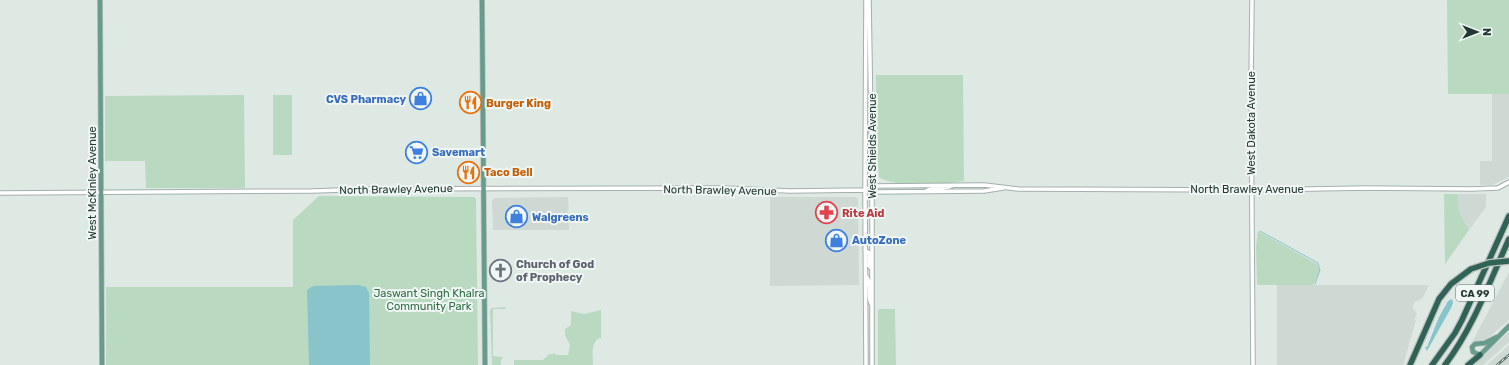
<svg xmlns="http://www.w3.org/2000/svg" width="1509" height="365" font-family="Rubik,sans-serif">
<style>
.built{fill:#ced9d3}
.green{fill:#b9d9c1}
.water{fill:#8ac4cb}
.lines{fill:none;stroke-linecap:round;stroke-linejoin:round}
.stream{stroke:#8ac4cb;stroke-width:1}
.minor-casing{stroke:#a3b0ab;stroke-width:5.5}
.major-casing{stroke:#bdc3c1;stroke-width:6}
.highway-casing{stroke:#bdc3c1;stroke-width:8}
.minor{stroke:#fff;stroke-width:3.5}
.major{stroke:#679c8c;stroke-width:4.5}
.highway{stroke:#306256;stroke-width:5.5}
.rail-casing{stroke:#5c746c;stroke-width:2.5}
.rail{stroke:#eff6f3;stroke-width:1;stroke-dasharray:3;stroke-linecap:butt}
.highway-bridge-casing{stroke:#bdc3c1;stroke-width:8;stroke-linecap:butt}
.highway-bridge{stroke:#306256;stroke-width:5.5}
.labels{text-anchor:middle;stroke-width:4;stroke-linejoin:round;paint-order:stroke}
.shield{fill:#eff6f3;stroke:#60716b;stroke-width:1}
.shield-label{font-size:10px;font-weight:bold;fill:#223831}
.shop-label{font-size:11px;font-weight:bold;fill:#366cbe;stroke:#eff6f3;text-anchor:start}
.food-label{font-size:11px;font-weight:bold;fill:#c56008;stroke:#eff6f3;text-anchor:start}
.street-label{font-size:11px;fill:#223831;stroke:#eff6f3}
.health-label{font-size:11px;font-weight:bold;fill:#be3a42;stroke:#eff6f3;text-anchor:start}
.worship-label{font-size:11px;font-weight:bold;fill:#5b616d;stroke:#eff6f3;text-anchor:start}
.park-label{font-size:11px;fill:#2f6c44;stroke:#eff6f3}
</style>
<rect width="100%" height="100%" fill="#dfe9e4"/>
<path class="built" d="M 1492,94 L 1509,94 L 1509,176 L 1507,178 L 1492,185 L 1480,185 L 1480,161 L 1492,161 Z
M 1458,194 L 1486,194 L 1486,207 L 1469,230 L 1459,211 Z
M 568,197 L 569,230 L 493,230 L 492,200 L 495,198 Z
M 770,197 L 856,197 L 858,199 L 859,285 L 770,286 Z
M 1509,272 L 1509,320 L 1486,340 L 1474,341 L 1470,346 Z
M 1277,285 L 1429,285 L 1423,297 L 1421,299 L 1415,302 L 1413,305 L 1413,309 L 1417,314 L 1414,320 L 1416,320 L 1403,365 L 1277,365 Z
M 1509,332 L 1509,342 L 1483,365 L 1472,365 Z
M 1509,345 L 1509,365 L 1487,365 Z"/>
<path class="green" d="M 1447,0 L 1509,0 L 1509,94 L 1448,94 Z
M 876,75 L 963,75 L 964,181 C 945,184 894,188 879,177 L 877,158 Z
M 244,95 L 245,188 L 146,188 L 145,161 L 105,161 L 105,96 Z
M 273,95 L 292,95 L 292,155 L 273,155 Z
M 1444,194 L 1458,194 L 1459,211 L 1469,230 L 1445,264 Z
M 319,196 L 474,197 L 476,199 L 478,365 L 106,365 L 106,287 L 293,287 L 293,220 Z
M 1258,231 L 1317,264 L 1320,271 L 1313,285 L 1259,285 L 1257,284 L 1256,246 Z
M 506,307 L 505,309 L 493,309 L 493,356 L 503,357 L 501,360 L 501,365 L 492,365 L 490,310 L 492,308 Z
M 879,309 L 895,309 L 896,365 L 878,365 L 878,311 Z
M 601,310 L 601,338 C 590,340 593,356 593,365 L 514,365 L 514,360 L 543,360 L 548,355 L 555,353 L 556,355 L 568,355 L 570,345 L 565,335 L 565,329 L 571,325 L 571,311 L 584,314 Z"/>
<path class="water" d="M 358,285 L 366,287 L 369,293 L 370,365 L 309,365 L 307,290 L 313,286 Z
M 1452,299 L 1453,303 L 1451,308 L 1427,351 L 1425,347 L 1427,347 L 1439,317 L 1448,301 Z"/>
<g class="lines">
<path class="stream" d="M 1260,231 L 1318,263 L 1320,270 L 1315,284"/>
<defs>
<path id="minor" d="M 866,0 L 865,196 L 866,365
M 869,0 L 872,186 L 872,365
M 1252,0 L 1251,86 L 1253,365
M 865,190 L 872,186 L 984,185 L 1018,189 L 1251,190 L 1366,188 L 1472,189 L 1498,188 L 1509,182
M 926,191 C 934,186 943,190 952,186
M 0,193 L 312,191 L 372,189 L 722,188 L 790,191 L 865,190 L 872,192 L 984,191 L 1003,188
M 865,250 L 869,253 L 869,266 L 871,268
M 866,276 C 873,284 866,297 872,305"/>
<path id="major" d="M 100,0 L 102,365
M 482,0 L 485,365
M 1497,337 L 1485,343 L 1475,344 L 1472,347 L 1473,352 L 1480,355 L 1509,326"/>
<path id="highway" d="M 1410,365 L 1439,299 L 1451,284 L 1471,269
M 1432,365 L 1455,333 L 1462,320 L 1509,216
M 1445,365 C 1474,326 1489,283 1509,239
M 1468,365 L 1480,355"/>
</defs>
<use href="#minor" class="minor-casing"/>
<use href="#major" class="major-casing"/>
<use href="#highway" class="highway-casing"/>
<use href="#minor" class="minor"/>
<use href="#major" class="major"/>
<use href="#highway" class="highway"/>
<defs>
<path id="rail" d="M 1497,365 L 1509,355"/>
</defs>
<use href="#rail" class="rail-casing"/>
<use href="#rail" class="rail"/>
<defs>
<path id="highway-bridge" d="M 1471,269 L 1489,263 L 1509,261"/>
</defs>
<use href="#highway-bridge" class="highway-bridge-casing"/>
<use href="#highway-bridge" class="highway-bridge"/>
</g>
<defs>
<symbol id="shop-ring" viewBox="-11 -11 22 22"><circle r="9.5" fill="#eff6f3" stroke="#3f7fe0" stroke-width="1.5"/><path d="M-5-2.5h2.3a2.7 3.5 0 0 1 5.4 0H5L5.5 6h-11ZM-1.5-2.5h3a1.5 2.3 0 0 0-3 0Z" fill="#3f7fe0"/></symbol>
<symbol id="restaurant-ring" viewBox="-11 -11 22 22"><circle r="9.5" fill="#eff6f3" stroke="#e8710a" stroke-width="1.5"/><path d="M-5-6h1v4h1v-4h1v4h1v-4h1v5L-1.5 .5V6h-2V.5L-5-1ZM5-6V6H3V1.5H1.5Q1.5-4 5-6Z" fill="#e8710a"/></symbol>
<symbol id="supermarket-ring" viewBox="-11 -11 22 22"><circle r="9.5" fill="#eff6f3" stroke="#3f7fe0" stroke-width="1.5"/><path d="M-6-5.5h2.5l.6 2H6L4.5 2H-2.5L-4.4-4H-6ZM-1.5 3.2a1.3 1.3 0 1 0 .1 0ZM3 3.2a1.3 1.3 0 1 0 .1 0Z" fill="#3f7fe0"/></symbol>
<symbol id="pharmacy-ring" viewBox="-11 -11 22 22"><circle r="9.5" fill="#eff6f3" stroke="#e0444e" stroke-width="1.5"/><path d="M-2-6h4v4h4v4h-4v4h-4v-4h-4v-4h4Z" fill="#e0444e"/></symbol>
<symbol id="church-ring" viewBox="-11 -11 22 22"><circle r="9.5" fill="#eff6f3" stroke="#6b7280" stroke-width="1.5"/><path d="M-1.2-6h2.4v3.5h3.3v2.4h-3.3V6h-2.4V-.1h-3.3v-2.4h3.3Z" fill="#6b7280"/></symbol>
</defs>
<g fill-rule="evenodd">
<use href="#shop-ring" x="408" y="86" width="25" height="25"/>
<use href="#restaurant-ring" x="458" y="90" width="25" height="25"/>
<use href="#supermarket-ring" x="404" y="140" width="25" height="25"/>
<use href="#restaurant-ring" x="456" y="160" width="25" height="25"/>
<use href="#pharmacy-ring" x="814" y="200" width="25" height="25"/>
<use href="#shop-ring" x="504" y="204" width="25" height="25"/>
<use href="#shop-ring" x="824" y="228" width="25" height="25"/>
<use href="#church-ring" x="488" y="258" width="25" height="25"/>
</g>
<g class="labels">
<rect class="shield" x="1456" y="285" width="38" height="16" rx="3"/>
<g class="shield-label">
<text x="1475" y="297">CA 99</text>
</g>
<g class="shop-label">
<text x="406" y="103" text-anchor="end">CVS Pharmacy</text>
<text x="432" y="156">Savemart</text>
<text x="532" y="221">Walgreens</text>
<text x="852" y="244">AutoZone</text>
</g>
<g class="food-label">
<text x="486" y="107">Burger King</text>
<text x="484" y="176">Taco Bell</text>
</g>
<g class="street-label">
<text transform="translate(1251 123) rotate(-90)" y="4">West Dakota Avenue</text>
<text transform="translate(872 146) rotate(-90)" y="4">West Shields Avenue</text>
<text transform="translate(92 183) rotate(-90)" y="4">West McKinley Avenue</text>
<text transform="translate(396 189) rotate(-1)" y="4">North Brawley Avenue</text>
<text x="1247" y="193">North Brawley Avenue</text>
<text transform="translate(720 190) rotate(1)" y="4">North Brawley Avenue</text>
</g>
<g class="health-label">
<text x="842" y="217">Rite Aid</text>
</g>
<g class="worship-label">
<text x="516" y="268">Church of God<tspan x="516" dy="13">of Prophecy</tspan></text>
</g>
<g class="park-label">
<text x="429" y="297">Jaswant Singh Khalra<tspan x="429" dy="13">Community Park</tspan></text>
</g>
</g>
<g transform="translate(1477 32) rotate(90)" stroke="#eff6f3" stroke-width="3" paint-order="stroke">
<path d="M0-3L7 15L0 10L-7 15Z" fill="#223831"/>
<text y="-6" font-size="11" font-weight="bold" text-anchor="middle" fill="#223831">N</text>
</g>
</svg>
